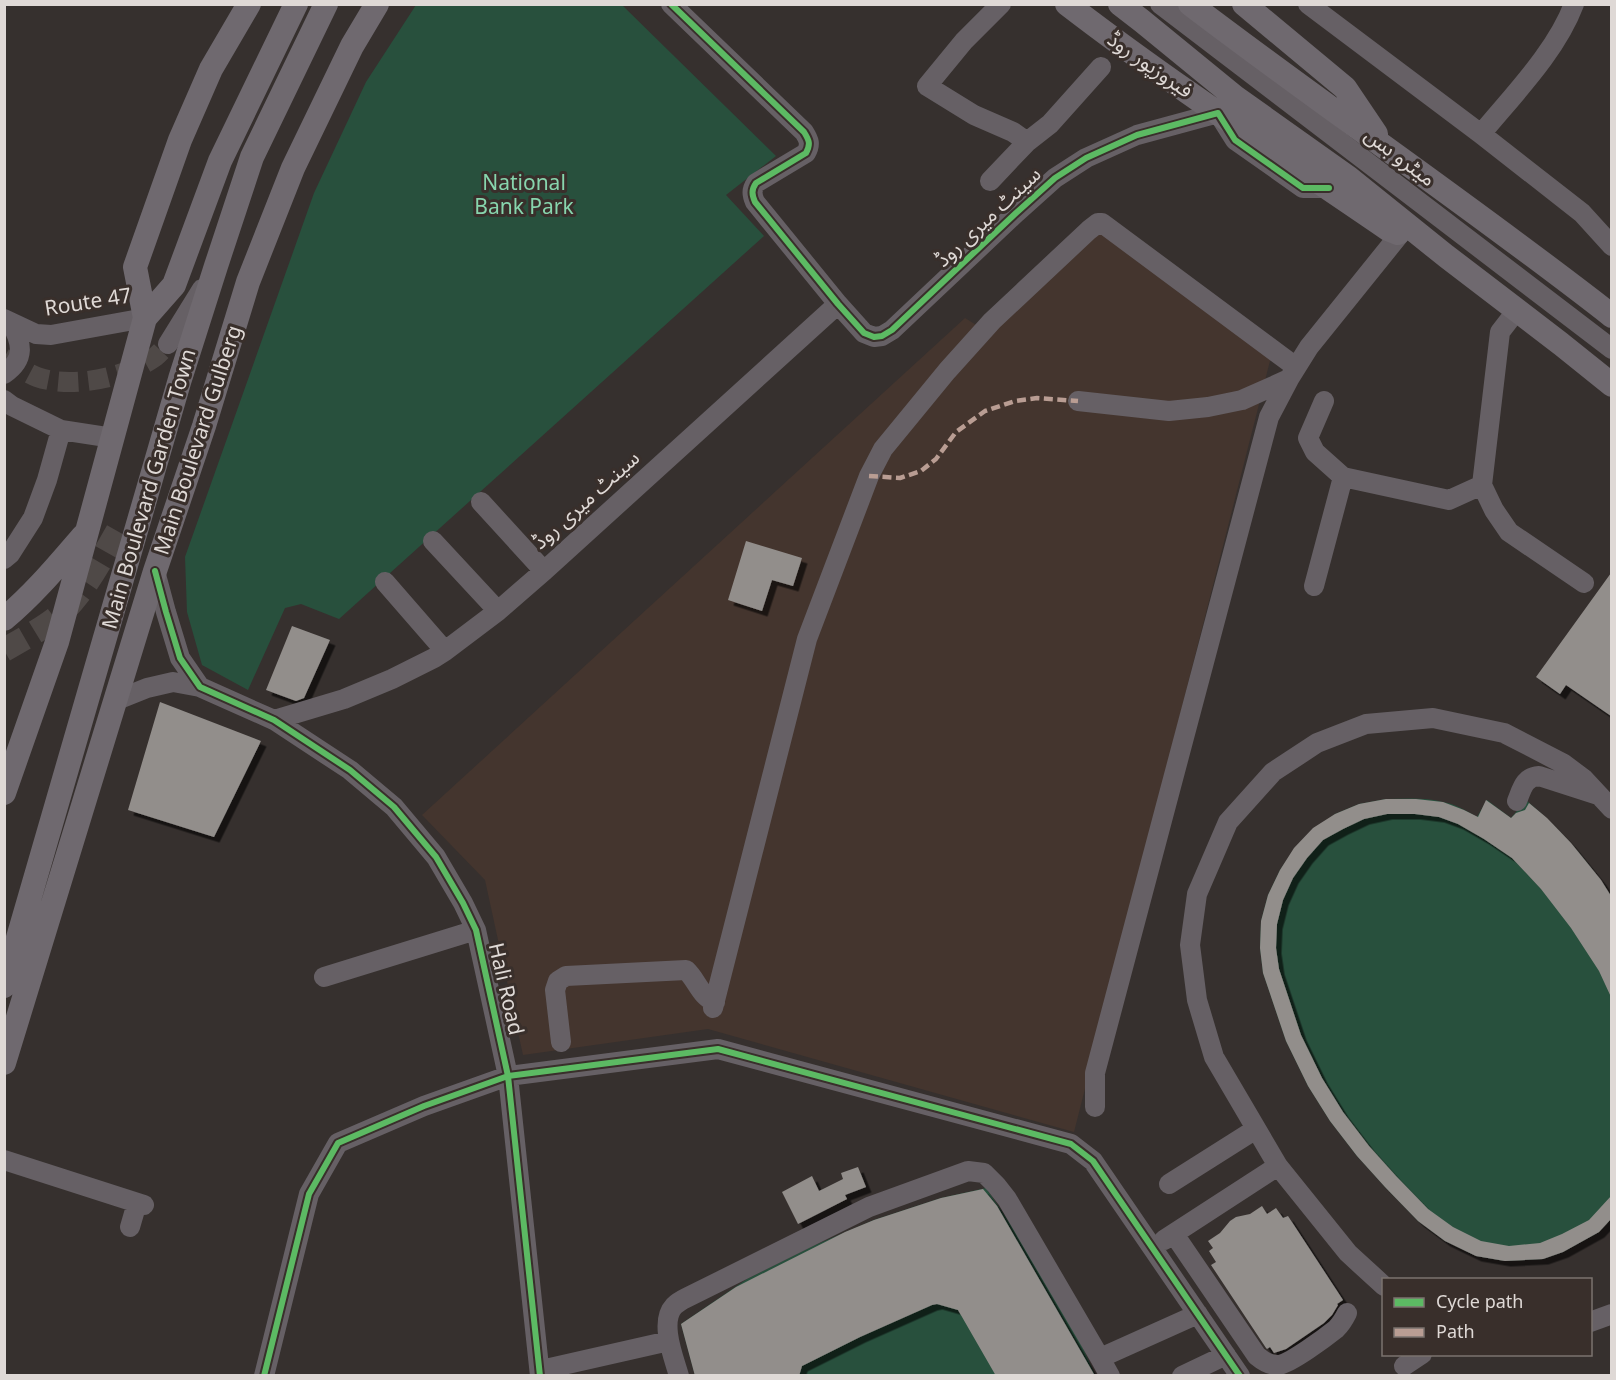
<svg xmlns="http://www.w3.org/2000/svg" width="1616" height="1380" font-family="'Noto Sans','Noto Sans Arabic',sans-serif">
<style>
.built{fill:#44352e}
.green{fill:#28503d}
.building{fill:#928e8b;filter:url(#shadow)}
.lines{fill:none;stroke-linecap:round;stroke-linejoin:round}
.minor-tunnel{stroke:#4f4947;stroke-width:20;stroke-dasharray:20 10;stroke-linecap:butt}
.major-tunnel{stroke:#4f4947;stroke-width:24;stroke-dasharray:24 12;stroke-linecap:butt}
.minor{stroke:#666065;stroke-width:20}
.major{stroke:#6f696f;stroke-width:24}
.quiet{stroke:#b99d93;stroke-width:4.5;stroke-dasharray:9 4.5;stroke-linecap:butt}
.cycleway-casing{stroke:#392f2b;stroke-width:10}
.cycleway{stroke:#5cba63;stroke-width:6}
.labels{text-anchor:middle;stroke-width:6;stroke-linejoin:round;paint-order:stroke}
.street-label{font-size:21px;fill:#dfd9d6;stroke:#392f2b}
.park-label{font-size:21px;fill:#87d5ad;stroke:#392f2b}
</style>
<defs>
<filter id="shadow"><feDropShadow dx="5.5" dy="5.5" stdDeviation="0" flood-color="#0009"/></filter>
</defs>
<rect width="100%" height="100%" fill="#36302e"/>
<path class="built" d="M 1103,227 L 1272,353 L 1074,1132 L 708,1029 L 523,1055 L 485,880 L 422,815 L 965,318 L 989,333 Z"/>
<path class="green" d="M 416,5 L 622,5 L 776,156 L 726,195 L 764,236 L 339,619 L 301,604 L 285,608 L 248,690 L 202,665 L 187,612 L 185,557 L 314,193 L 366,82 Z
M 1386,799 C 1405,799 1425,797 1443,802 C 1455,804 1467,811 1477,817 L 1487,800 L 1511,818 L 1526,800 C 1559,828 1588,860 1611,896 L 1611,1219 L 1599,1232 L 1563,1252 L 1543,1259 L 1505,1261 L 1476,1256 L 1445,1241 L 1418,1221 L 1385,1187 L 1357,1156 L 1330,1121 L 1308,1086 L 1286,1041 L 1263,973 L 1260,948 L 1261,921 L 1268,895 L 1280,870 L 1295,848 L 1335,814 L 1359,804 Z
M 986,1188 C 1027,1248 1067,1309 1095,1375 L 695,1375 L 681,1324 L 747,1279 L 813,1246 L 874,1220 L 941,1198 Z"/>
<path class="building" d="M 746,541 L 802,558 L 793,586 L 772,580 L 762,611 L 728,600 Z
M 1611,573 L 1611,716 L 1566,685 L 1560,694 L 1536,677 Z
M 292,626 L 330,640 L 304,698 L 296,701 L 266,690 Z
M 160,702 L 261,741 L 214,837 L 128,810 Z
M 1386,799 L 1416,799 L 1443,802 L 1464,810 L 1478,817 L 1486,800 L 1511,818 L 1516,813 L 1525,810 L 1529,803 L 1547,818 L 1571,843 L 1601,880 L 1611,896 L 1611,997 L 1599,971 L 1571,928 L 1541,889 L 1512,858 L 1484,839 L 1458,824 L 1439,817 L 1415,814 L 1387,814 L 1364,819 L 1343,829 L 1323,840 L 1307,858 L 1293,878 L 1283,900 L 1277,924 L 1276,948 L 1279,969 L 1301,1035 L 1322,1078 L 1343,1112 L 1369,1146 L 1396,1176 L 1428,1209 L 1453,1227 L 1481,1241 L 1509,1246 L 1540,1243 L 1562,1234 L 1589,1220 L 1611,1196 L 1611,1219 L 1599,1232 L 1563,1252 L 1543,1259 L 1505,1261 L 1476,1256 L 1445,1241 L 1418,1221 L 1385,1187 L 1357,1156 L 1330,1121 L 1308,1086 L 1286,1041 L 1263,973 L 1260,948 L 1261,921 L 1268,895 L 1280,870 L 1294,848 L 1313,828 L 1335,814 L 1359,804 Z
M 858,1167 L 866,1187 L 845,1195 L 847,1199 L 798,1224 L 782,1192 L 812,1176 L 819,1191 L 843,1179 L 841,1173 Z
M 983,1189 L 997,1206 L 1095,1376 L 996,1376 L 958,1310 L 937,1304 L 932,1305 L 860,1337 L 802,1366 L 799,1376 L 695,1376 L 681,1324 L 736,1287 L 845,1232 L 874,1220 L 941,1198 Z
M 1262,1206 L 1267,1214 L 1276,1208 L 1283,1218 L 1288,1216 L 1343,1300 L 1337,1304 L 1338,1305 L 1332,1315 L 1324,1323 L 1286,1349 L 1274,1353 L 1270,1347 L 1267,1349 L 1266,1348 L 1211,1265 L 1216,1262 L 1209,1251 L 1213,1248 L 1208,1241 L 1220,1233 L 1230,1221 L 1236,1217 L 1250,1214 Z"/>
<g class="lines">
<path class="minor-tunnel" d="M 4,358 C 15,364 26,373 37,377 C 71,389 126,378 155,357 C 160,353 164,348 168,344"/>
<path class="major-tunnel" d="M 4,650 C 23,639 48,626 64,611 C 88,587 104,554 121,525"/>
<path class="minor" d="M 671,4 L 804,132 C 809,140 811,144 806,153 L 756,183 C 751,190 752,195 755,202 L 838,304 L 864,333 L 874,337 L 882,336 L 892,330 L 1016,213 L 1055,178 L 1086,158 L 1137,135 L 1218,113 L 1235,140 L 1303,188 L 1329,188
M 1001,4 L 964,41 L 927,86 L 974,115 L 1013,132 L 1027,142 L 1050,124 L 1101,67
M 1160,4 L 1612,349
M 1308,4 L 1481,134 L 1582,213 L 1612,246
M 1481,134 C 1513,95 1556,52 1574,4
M 990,181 L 1027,142
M 1517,310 L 1500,332 L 1482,485 L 1494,510 L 1509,532 L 1584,583
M 4,319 L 36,334 L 51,335 L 145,318
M 168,344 L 202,289
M 4,374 C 26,359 22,343 11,323
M 4,400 L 12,406 L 61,430 L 113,438
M 1078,401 L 1169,411 L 1208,407 L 1242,400 L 1289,379
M 1324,401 L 1308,438 L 1315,452 L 1343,477 L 1449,500 L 1482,485
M 481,502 L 544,571
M 433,541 L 498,611
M 4,559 L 10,554 L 33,518 L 47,480 L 61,430
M 155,571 L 166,612 L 180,658 L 200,687 L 274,720 L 350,770 L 394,807 L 436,857 L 463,903 L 476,930 L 508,1076 L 540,1376
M 385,582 L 445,651
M 1314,586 L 1343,477
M 117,700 L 147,688 L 173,682 L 200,687
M 274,720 L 344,699 L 392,679 L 434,658 L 445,651 L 498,611 L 544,571 L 838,304
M 1517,801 C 1522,789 1524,777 1539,776 L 1598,795
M 324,977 L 476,930
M 713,1008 L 807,639 L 869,476 L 883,449 L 947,371 L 992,321 L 1089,230 L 1098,223 L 1102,223 L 1296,367
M 561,1042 L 555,990 L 558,981 L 566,976 L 686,970 C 697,980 700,996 715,1002
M 1095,1107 L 1095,1073 L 1269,417 L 1289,379 L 1309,347 L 1400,234
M 4,1160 L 144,1205
M 1169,1184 L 1256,1129
M 130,1227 L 137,1203
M 1174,1234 L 1257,1356 C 1263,1361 1270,1366 1279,1365 C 1291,1363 1326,1337 1336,1329 C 1341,1324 1344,1319 1347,1313
M 1164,1240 L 1278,1166
M 1384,1286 L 1348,1253 L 1278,1166 L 1214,1057 L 1197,1000 L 1190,945 L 1197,894 L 1228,822 L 1273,772 L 1317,743 L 1366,724 L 1433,718 L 1504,733 L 1564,764 L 1584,779 L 1612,809
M 1590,1322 L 1612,1314
M 1100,1358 L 1110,1376
M 1404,1366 L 1422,1354
M 541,1370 L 669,1341
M 264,1376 L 309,1194 L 338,1143 L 424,1106 L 508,1076 L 718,1049 L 1071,1144 L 1093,1161 L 1240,1376
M 679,1376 C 674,1358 659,1322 674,1306 C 677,1303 682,1300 686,1298 L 869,1207 L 968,1171 L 984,1173 L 996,1185 L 1007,1199 L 1100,1358 L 1198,1314
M 1182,1376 L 1226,1355"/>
<path class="major" d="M 1067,4 C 1171,84 1280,155 1388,229 L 1398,233
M 1120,4 L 1142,21 L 1235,97 L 1349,178 L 1446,256 L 1561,344 L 1612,385
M 1190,4 C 1329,110 1474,208 1612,316
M 1244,4 L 1345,88 L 1376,134
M 145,318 L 174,285 L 220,161 L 296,4
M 4,619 C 34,594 58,565 83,536
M 4,793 L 57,642 L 145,318 L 135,267 L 180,140 L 211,69 L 249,4
M 4,986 L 180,379 L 216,266 L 252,157 L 326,4
M 4,1063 L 155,571 L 204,426 L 248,282 L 293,168 L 352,46 L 377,4"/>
<path class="quiet" d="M 869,476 L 900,478 L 921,471 L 936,459 L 956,432 L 985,411 L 1015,401 L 1037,398 L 1078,401"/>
<defs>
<path id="cycleway" d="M 671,4 L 804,132 C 809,140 811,144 806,153 L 756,183 C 751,190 752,195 755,202 L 838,304 L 864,333 L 874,337 L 882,336 L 892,330 L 1016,213 L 1055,178 L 1086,158 L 1137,135 L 1218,113 L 1235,140 L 1303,188 L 1329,188
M 155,571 L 166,612 L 180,658 L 200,687 L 274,720 L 350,770 L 394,807 L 436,857 L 463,903 L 476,930 L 508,1076 L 540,1376
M 264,1376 L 309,1194 L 338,1143 L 424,1106 L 508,1076 L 718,1049 L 1071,1144 L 1093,1161 L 1240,1376"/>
</defs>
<use href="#cycleway" class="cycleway-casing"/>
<use href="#cycleway" class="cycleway"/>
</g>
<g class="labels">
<g class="street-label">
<text transform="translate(1150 65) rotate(35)" y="7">فیروزپور روڈ</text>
<text transform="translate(1400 157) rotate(37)" y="7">میٹرو بس</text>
<text transform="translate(988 217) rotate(-43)" y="7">سینٹ میری روڈ</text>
<text transform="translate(88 302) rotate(-9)" y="7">Route 47</text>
<text transform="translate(198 440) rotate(-72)" y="7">Main Boulevard Gulberg</text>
<text transform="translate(149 489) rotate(-74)" y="7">Main Boulevard Garden Town</text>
<text transform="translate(586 500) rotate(-42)" y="7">سینٹ میری روڈ</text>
<text transform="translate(506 989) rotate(77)" y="7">Hali Road</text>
</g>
<g class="park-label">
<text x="524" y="190">National<tspan x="524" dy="24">Bank Park</tspan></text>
</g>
</g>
<rect width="1616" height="1380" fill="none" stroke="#dfd9d6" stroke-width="12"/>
<rect x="1382" y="1278" width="210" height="78" fill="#392f2b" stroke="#7b736f" stroke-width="1.5"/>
<rect x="1394" y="1298" width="30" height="9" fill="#5cba63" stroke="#7b736f" stroke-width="1.5"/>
<text x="1436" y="1308" font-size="18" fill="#dfd9d6">Cycle path</text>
<rect x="1394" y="1328" width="30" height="9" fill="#b99d93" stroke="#7b736f" stroke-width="1.5"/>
<text x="1436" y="1338" font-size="18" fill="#dfd9d6">Path</text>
</svg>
